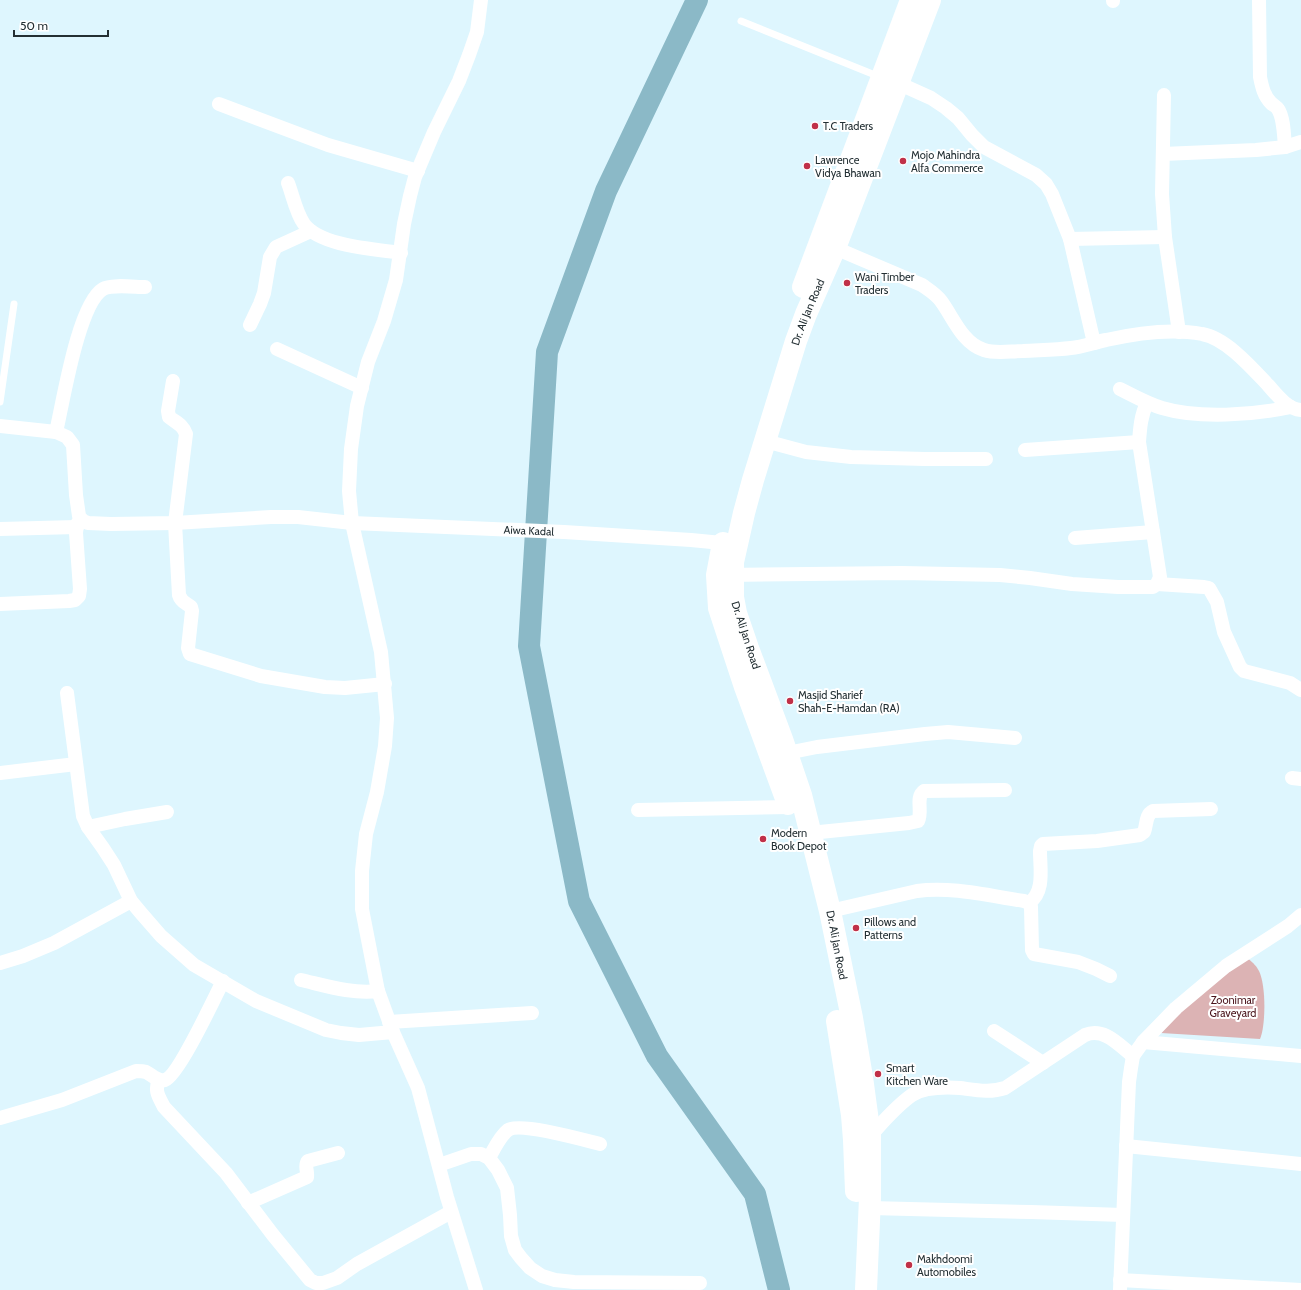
<svg xmlns="http://www.w3.org/2000/svg" width="1301" height="1290" font-family="Cabin,sans-serif">
<style>
.green{fill:#dcb3b4}
.lines{fill:none;stroke-linecap:round;stroke-linejoin:round}
.river{stroke:#8bb9c7;stroke-width:22}
.lane{stroke:#fff;stroke-width:7}
.street{stroke:#fff;stroke-width:14}
.primary{stroke:#fff;stroke-width:22}
.poi-dot{fill:#c03048;stroke:#fff;stroke-width:1.5}
.labels{text-anchor:middle;stroke-width:4;stroke-linejoin:round;paint-order:stroke}
.poi-label{font-size:11px;fill:#232f33;stroke:#fff;text-anchor:start}
.street-label{font-size:11px;fill:#232f33;stroke:#fff}
.park-label{font-size:11px;fill:#49131a;stroke:#fff}
</style>
<rect width="100%" height="100%" fill="#def6fe"/>
<path class="green" d="M 1246,957 C 1251,961 1256,965 1259,971 C 1266,985 1266,1025 1260,1039 L 1161,1033 L 1185,1004 Z"/>
<g class="lines">
<path class="river" d="M 697,0 L 606,191 L 547,352 L 529,646 L 579,901 L 657,1056 L 755,1194 L 779,1290"/>
<path class="lane" d="M 741,21 L 880,77
M 0,402 L 14,304"/>
<g class="street">
<path d="M 1113,0 L 1113,1"/>
<path d="M 1259,0 L 1260,77 C 1262,87 1264,96 1271,103 C 1273,105 1277,107 1278,109 C 1284,118 1284,137 1285,147"/>
<path d="M 891,80 L 931,98 L 946,108 L 958,118 L 972,135 L 984,147 L 1036,175 L 1046,184 L 1052,194 L 1070,239 L 1094,343"/>
<path d="M 1164,95 L 1162,194 L 1165,237 L 1179,332"/>
<path d="M 219,104 L 328,145 L 418,171"/>
<path d="M 1163,154 L 1256,150 L 1285,147 L 1301,142"/>
<path d="M 288,183 C 293,196 296,213 304,224 C 320,246 374,249 401,253"/>
<path d="M 1070,239 L 1165,237"/>
<path d="M 835,248 L 922,285 C 929,290 936,294 941,301 C 953,317 962,343 984,350 C 996,354 1010,351 1023,351 C 1039,350 1055,350 1071,348 C 1083,347 1095,342 1106,340 C 1137,333 1171,328 1202,334 C 1226,338 1252,368 1268,385 C 1277,395 1287,409 1301,410"/>
<path d="M 250,325 L 260,304 L 264,293 L 270,257 L 276,247 L 311,231"/>
<path d="M 277,349 L 362,388"/>
<path d="M 173,381 L 168,411 L 169,417 C 177,423 183,425 186,434 L 175,523 L 179,595 C 181,602 186,603 191,607 L 192,611 L 188,648 L 190,654 L 261,676 L 325,687 L 345,688 L 385,684"/>
<path d="M 1120,389 C 1134,396 1148,404 1162,408 C 1199,419 1253,415 1291,407"/>
<path id="s1" d="M 0,426 L 56,432 L 67,437 L 73,445 L 76,495 L 79,516 L 83,521 L 88,523 L 111,524 L 175,523 L 271,517 L 298,517 L 352,523 L 564,532 L 691,540 L 722,543"/>
<path d="M 56,432 C 63,403 78,304 103,289 C 111,284 135,287 145,287"/>
<path d="M 765,441 L 806,452 L 851,457 L 925,459 L 986,459"/>
<path d="M 1025,450 L 1139,442"/>
<path d="M 0,529 L 77,527"/>
<path d="M 1075,538 L 1153,532"/>
<path d="M 726,575 L 902,573 L 1000,575 L 1030,578 L 1072,584 L 1118,587 L 1153,587 L 1157,584 L 1160,577 L 1139,442 C 1140,428 1141,415 1147,403"/>
<path d="M 1157,584 L 1204,587 L 1209,588 L 1217,602 L 1224,632 L 1240,667 L 1244,671 L 1290,683 L 1301,690"/>
<path d="M 0,604 L 69,601 L 75,600 L 79,596 L 80,589 L 76,533 L 77,524 L 81,519"/>
<path d="M 67,693 L 83,816 L 88,827 L 103,848 L 114,865 L 131,901 L 141,913 L 161,936 L 194,965 L 256,1001 L 326,1030 L 341,1033 L 359,1035 L 393,1032"/>
<path d="M 787,753 L 817,747 L 925,734 L 948,732 L 1015,738"/>
<path d="M 0,773 L 76,764"/>
<path d="M 1292,778 L 1301,779"/>
<path d="M 638,810 L 789,807"/>
<path d="M 88,827 L 125,819 L 167,812"/>
<path d="M 810,833 L 909,823 L 918,821 C 923,812 915,797 924,791 L 1005,790"/>
<path d="M 1029,903 C 1045,892 1040,869 1040,851 L 1041,846 L 1043,844 L 1097,841 L 1140,835 L 1144,832 C 1147,825 1145,815 1153,811 L 1211,809"/>
<path d="M 830,911 L 917,891 C 951,886 990,896 1024,901 L 1029,903 L 1031,907 L 1032,950 L 1034,954 L 1078,962 L 1096,969 L 1110,976"/>
<path d="M 0,963 L 23,956 L 54,943 L 131,901"/>
<path d="M 301,980 C 327,986 352,994 378,991"/>
<path d="M 389,1022 L 532,1013"/>
<path d="M 994,1031 L 1043,1063"/>
<path d="M 1143,1042 L 1301,1056"/>
<path d="M 159,1080 C 154,1091 159,1097 164,1107 L 226,1173 L 273,1235 L 310,1280 L 316,1283 L 323,1283 L 337,1278 L 357,1264 L 451,1212"/>
<path d="M 0,1118 L 62,1100 L 136,1071 C 140,1071 143,1071 146,1072 C 152,1075 158,1082 165,1080 C 178,1076 215,997 223,981"/>
<path d="M 870,1136 C 883,1122 896,1106 912,1095 C 925,1087 945,1087 960,1088 C 976,1090 990,1093 1005,1088 L 1085,1035 C 1104,1027 1119,1045 1133,1056"/>
<path d="M 1126,1146 L 1301,1164"/>
<path d="M 489,1158 C 494,1149 500,1136 508,1130 C 520,1122 584,1140 600,1144"/>
<path d="M 439,1165 L 471,1154 L 481,1154 L 489,1158 L 498,1170 L 507,1188 L 510,1215 L 511,1236 L 515,1250 L 521,1258 L 530,1268 L 542,1276 L 555,1280 L 574,1282 L 700,1283"/>
<path d="M 248,1203 L 307,1177 C 308,1171 304,1165 308,1161 L 338,1153"/>
<path d="M 870,1208 L 1031,1212 L 1123,1215"/>
<path d="M 1120,1280 L 1301,1290"/>
<path d="M 476,1290 L 447,1197 L 418,1088 L 393,1032 L 378,991 L 362,909 L 362,871 L 366,834 L 377,792 L 385,746 L 387,718 L 381,652 L 352,523 L 349,491 L 351,449 L 357,406 L 368,362 L 384,321 L 396,280 L 404,224 L 410,196 L 415,177 L 434,132 L 459,81 L 469,55 L 477,32 L 481,0"/>
<path d="M 1120,1290 L 1129,1082 L 1131,1068 L 1133,1056 L 1143,1042 L 1176,1008 L 1226,966 L 1288,926 L 1301,915"/>
</g>
<g class="primary">
<path d="M 803,287 L 911,0"/>
<path d="M 723,543 L 717,575 L 719,608 L 745,687 L 788,804"/>
<path d="M 837,1021 L 852,1115 L 854,1140 L 856,1191"/>
<path id="s2" d="M 866,1290 L 870,1198 L 870,1136 L 862,1077 L 852,1018 L 830,911 L 801,795 L 782,739 L 748,648 L 736,613 L 733,597 L 733,562 L 744,513 L 753,480 L 796,341 L 806,314 L 835,248 L 930,0"/>
</g>
</g>
<g class="poi-dot">
<circle cx="815" cy="126" r="4"/>
<circle cx="903" cy="161" r="4"/>
<circle cx="807" cy="166" r="4"/>
<circle cx="847" cy="283" r="4"/>
<circle cx="790" cy="701" r="4"/>
<circle cx="763" cy="839" r="4"/>
<circle cx="856" cy="928" r="4"/>
<circle cx="878" cy="1074" r="4"/>
<circle cx="909" cy="1265" r="4"/>
</g>
<g class="labels">
<g class="poi-label">
<text x="823" y="130">T.C Traders</text>
<text x="911" y="159">Mojo Mahindra<tspan x="911" dy="13">Alfa Commerce</tspan></text>
<text x="815" y="164">Lawrence<tspan x="815" dy="13">Vidya Bhawan</tspan></text>
<text x="855" y="281">Wani Timber<tspan x="855" dy="13">Traders</tspan></text>
<text x="798" y="699">Masjid Sharief<tspan x="798" dy="13">Shah-E-Hamdan (RA)</tspan></text>
<text x="771" y="837">Modern<tspan x="771" dy="13">Book Depot</tspan></text>
<text x="864" y="926">Pillows and<tspan x="864" dy="13">Patterns</tspan></text>
<text x="886" y="1072">Smart<tspan x="886" dy="13">Kitchen Ware</tspan></text>
<text x="917" y="1263">Makhdoomi<tspan x="917" dy="13">Automobiles</tspan></text>
</g>
<g class="street-label">
<text dy="4" stroke="none"><textPath href="#s2" startOffset="1008">Dr. Ali Jan Road</textPath></text>
<text dy="4" stroke="none"><textPath href="#s1" startOffset="603">Aiwa Kadal</textPath></text>
<text transform="translate(746 635) rotate(72)" y="4">Dr. Ali Jan Road</text>
<text transform="translate(837 945) rotate(79)" y="4">Dr. Ali Jan Road</text>
</g>
<g class="park-label">
<text x="1233" y="1004">Zoonimar<tspan x="1233" dy="13">Graveyard</tspan></text>
</g>
</g>
<path d="M14 30v6h94v-6" fill="none" stroke="#232f33" stroke-width="2"/>
<text x="20" y="30" font-size="12" fill="#232f33" stroke="#ffffff" stroke-width="3" paint-order="stroke">50 m</text>
</svg>
